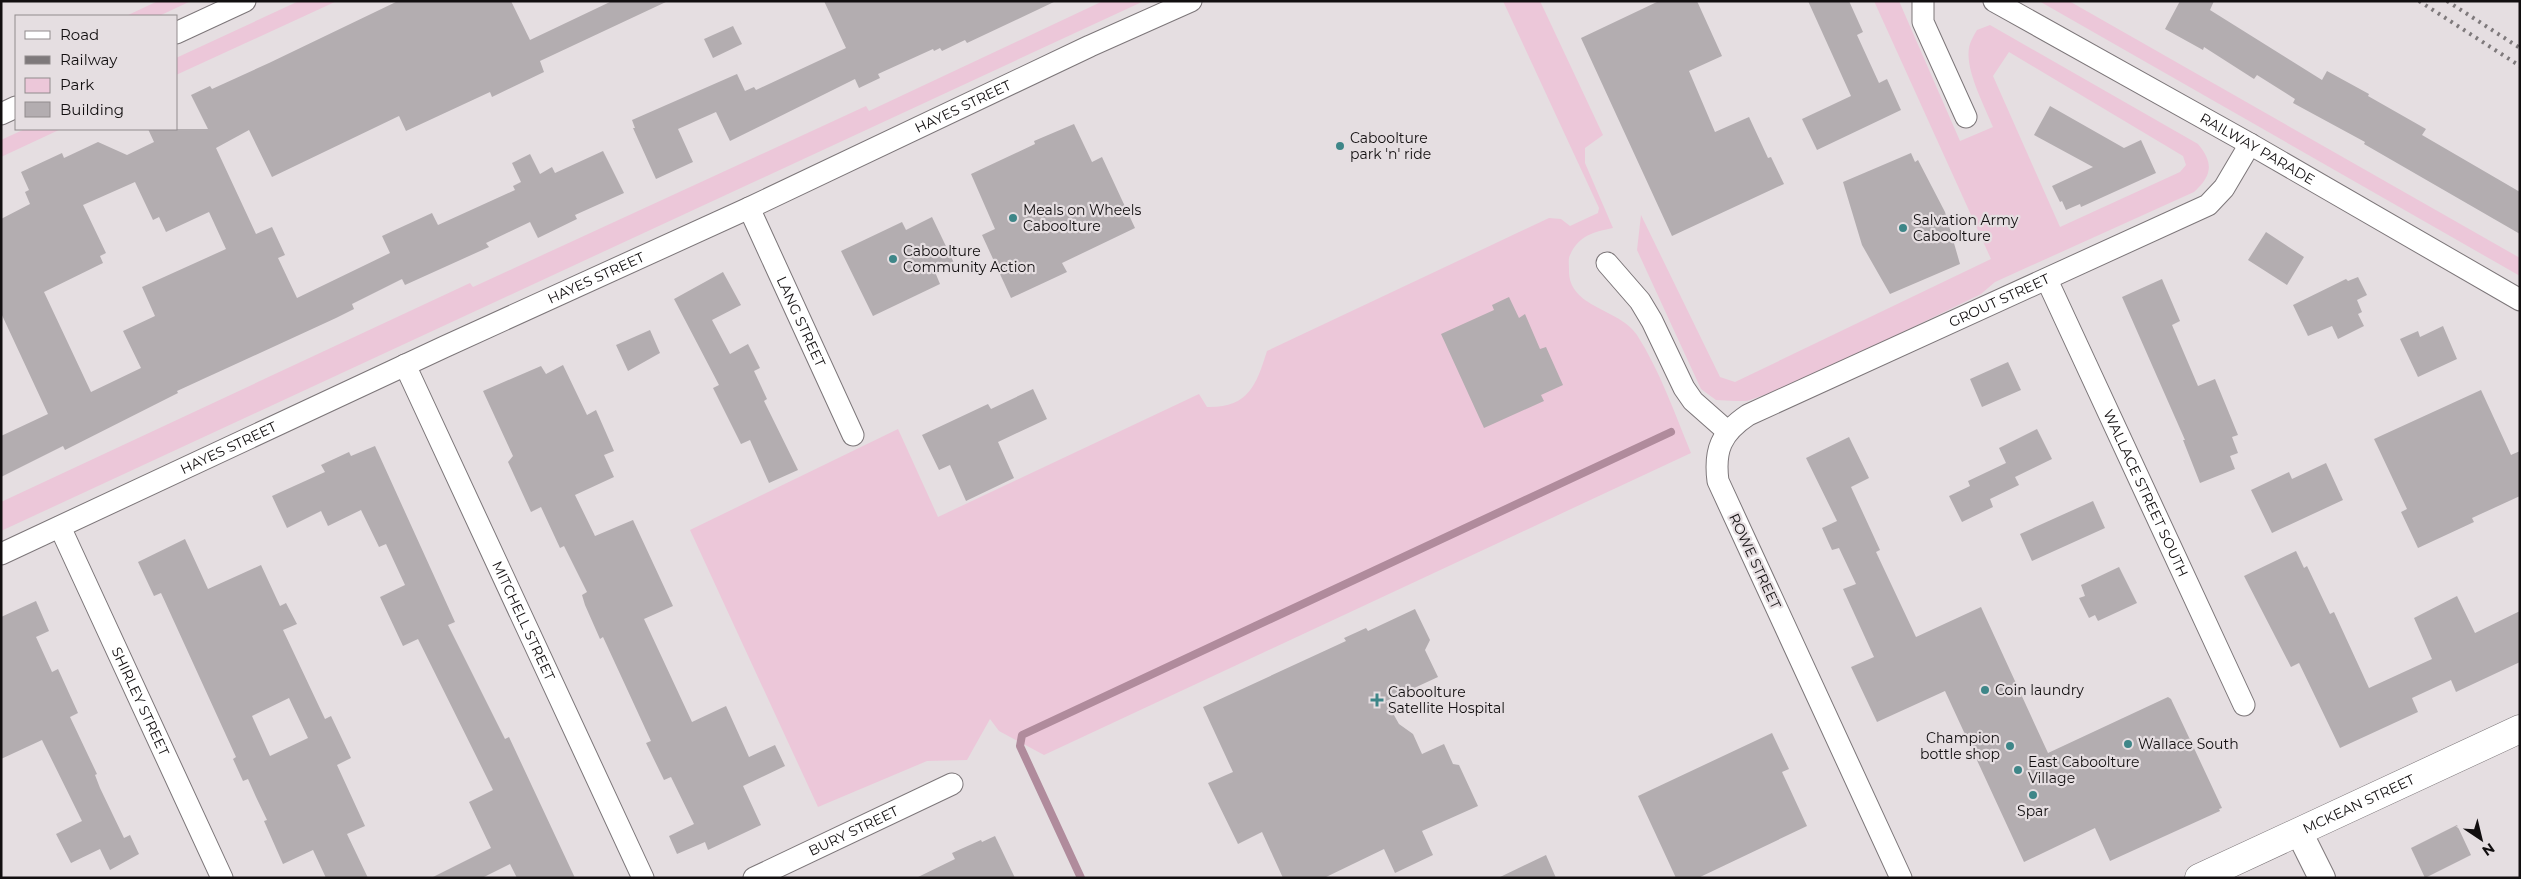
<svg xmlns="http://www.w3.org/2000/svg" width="2521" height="879" font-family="Montserrat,sans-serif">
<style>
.green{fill:#ecc7d9;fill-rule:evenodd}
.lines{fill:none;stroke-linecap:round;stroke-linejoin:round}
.stream{stroke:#b08b9c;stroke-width:8}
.building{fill:#b3adb0;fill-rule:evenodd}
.minor-casing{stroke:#7c7679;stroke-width:23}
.tertiary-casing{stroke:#7c7679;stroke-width:28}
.secondary-casing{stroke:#7c7679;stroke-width:29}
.minor{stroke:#fff;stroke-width:21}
.tertiary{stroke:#fff;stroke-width:26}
.secondary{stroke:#fff;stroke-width:28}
.rail{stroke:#7e797b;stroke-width:4;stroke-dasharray:2.5 5;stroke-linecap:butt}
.poi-dot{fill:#3e8688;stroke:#e5dee1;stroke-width:2}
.labels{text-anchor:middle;stroke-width:4.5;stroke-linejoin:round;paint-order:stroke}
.street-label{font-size:14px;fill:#120f10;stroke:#e5dee1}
.poi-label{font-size:14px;fill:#120f10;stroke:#e5dee1;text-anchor:start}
</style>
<rect width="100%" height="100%" fill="#e5dee1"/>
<path class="green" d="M 158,1 L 191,1 L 159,16 L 126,16 Z
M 299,1 L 337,1 L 176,75 L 176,58 Z
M 1103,1 L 1144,1 L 1,531 L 1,502 L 470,283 L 473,287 L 866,106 L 869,111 Z
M 1503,1 L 1540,1 L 1603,135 L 1585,148 L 1585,163 L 1613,228 C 1594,232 1579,235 1570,255 C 1568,259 1569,265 1569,270 C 1568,308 1619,308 1637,335 C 1660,371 1675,414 1691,453 L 1044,755 L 999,731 L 990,719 L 967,760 L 927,761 L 818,807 L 690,530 L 898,429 L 938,517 L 1199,394 L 1207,407 C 1248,408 1256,386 1267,351 L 1549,218 L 1561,219 L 1570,226 L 1598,213 L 1599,208 Z
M 1874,1 L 1899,1 L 1960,141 L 1993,127 C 1985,107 1965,70 1969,48 C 1970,42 1974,35 1977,30 L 1990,25 L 2198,144 C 2214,163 2212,176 2194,192 L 1995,282 L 1981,294 L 1864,351 L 1770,393 L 1747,401 L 1735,401 L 1716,400 L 1701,389 L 1637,250 L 1641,215 L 1720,377 L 1735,382 L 1991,259 ZM 2009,52 L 2183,156 L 2186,165 L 2180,172 L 2060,227 L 1993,76 Z
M 2039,1 L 2069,1 L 2520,258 L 2520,276 Z
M 25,129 L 61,129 L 1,157 L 1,140 Z"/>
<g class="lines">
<path class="stream" d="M 1081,878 L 1020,746 L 1022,735 L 1671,432"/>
</g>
<path class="building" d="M 398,1 L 511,1 L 530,40 L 612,1 L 668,1 L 540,61 L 544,72 L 492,97 L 490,92 L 406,131 L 399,116 L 272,177 L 249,130 L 216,148 L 256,234 L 272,227 L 285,255 L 278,258 L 297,298 L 390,253 L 382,236 L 432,213 L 438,225 L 515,190 L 513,186 L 521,182 L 512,163 L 530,154 L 540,174 L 552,167 L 555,173 L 603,151 L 624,193 L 575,215 L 577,219 L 538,238 L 530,222 L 486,243 L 489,247 L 405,285 L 402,279 L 352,304 L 354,309 L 336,318 L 177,391 L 178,393 L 65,450 L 63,446 L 1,477 L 1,436 L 48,414 L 1,313 L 1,219 L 30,204 L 25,192 L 29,190 L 21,172 L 62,153 L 64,158 L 98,142 L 127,155 L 154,142 L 148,129 L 208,129 L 191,95 L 210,86 L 212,89 L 269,63 ZM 135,182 L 153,220 L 159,217 L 166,232 L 209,212 L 226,249 L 142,287 L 155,316 L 123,331 L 141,368 L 91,392 L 44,292 L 103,263 L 100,256 L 106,253 L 83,205 Z
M 824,1 L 1056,1 L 967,43 L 965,40 L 942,51 L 940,48 L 934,51 L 933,49 L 878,74 L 880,78 L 859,88 L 855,79 L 730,141 L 716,112 L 678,129 L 693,162 L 656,179 L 633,128 L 635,128 L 632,120 L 737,74 L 745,91 L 754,87 L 756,90 L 846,48 Z
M 1659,1 L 1697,1 L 1722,56 L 1689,71 L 1715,132 L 1749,117 L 1768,158 L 1771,157 L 1784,184 L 1672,236 L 1581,38 Z
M 1808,1 L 1849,1 L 1863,32 L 1857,35 L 1879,83 L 1887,79 L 1901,110 L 1817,150 L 1802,119 L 1851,96 Z
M 2180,1 L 2214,1 L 2210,10 L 2322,80 L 2327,71 L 2369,94 L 2368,96 L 2426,129 L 2422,135 L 2520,192 L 2520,234 L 2364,144 L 2365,142 L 2293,103 L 2295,99 L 2257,75 L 2254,79 L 2204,47 L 2203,50 L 2165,29 Z
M 733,26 L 742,44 L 713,58 L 704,39 Z
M 2050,106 L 2124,148 L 2141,140 L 2156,173 L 2081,207 L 2080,204 L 2066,210 L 2062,201 L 2060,202 L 2052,186 L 2093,167 L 2034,135 Z
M 1074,124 L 1092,162 L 1102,157 L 1135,228 L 1062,263 L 1067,272 L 1011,298 L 982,235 L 995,229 L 971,174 L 1035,144 L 1034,141 Z
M 1911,153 L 1915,162 L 1918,160 L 1945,212 L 1960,264 L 1890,294 L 1862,245 L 1843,182 Z
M 932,217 L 954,263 L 935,272 L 940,284 L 873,316 L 841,251 L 902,222 L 906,230 Z
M 2266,232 L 2304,257 L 2287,285 L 2248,260 Z
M 723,272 L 741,305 L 712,320 L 730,354 L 748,344 L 760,368 L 754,371 L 767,399 L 764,401 L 798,470 L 769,483 L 750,440 L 741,444 L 713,388 L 719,385 L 674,299 Z
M 2358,277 L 2367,295 L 2357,300 L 2362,312 L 2358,314 L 2364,326 L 2338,339 L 2332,326 L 2308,336 L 2293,305 L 2346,279 L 2348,281 Z
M 2162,279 L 2180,321 L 2172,325 L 2198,386 L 2215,379 L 2238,435 L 2232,437 L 2238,453 L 2230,456 L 2235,469 L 2200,483 L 2183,440 L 2185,440 L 2122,297 Z
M 1509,297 L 1519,318 L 1525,314 L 1540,349 L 1546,347 L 1563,385 L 1541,395 L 1544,401 L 1484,428 L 1441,334 L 1494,310 L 1492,305 Z
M 2443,326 L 2457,359 L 2418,377 L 2400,339 L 2418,331 L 2420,337 Z
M 650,330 L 660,353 L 628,371 L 616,345 Z
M 2008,362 L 2021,390 L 1982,407 L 1970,379 Z
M 563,365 L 587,415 L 596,410 L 614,451 L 604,455 L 614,477 L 575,495 L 595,536 L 633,520 L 673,606 L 644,619 L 692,722 L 726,706 L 749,757 L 775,745 L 785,766 L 743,786 L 761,825 L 708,850 L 705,842 L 677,854 L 669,836 L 694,824 L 671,777 L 664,780 L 646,743 L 651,741 L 603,637 L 600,639 L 585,605 L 582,595 L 587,592 L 564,546 L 560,548 L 541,507 L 531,512 L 508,462 L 513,456 L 483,391 L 541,366 L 546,374 Z
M 1033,389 L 1047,419 L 998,442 L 1014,478 L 966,501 L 950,465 L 939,470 L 922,435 L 988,404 L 991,409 Z
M 2481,390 L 2511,455 L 2520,451 L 2520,496 L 2472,518 L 2474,522 L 2418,548 L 2401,512 L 2407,509 L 2374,439 Z
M 2037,429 L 2052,459 L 2015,477 L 2019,485 L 1990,499 L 1993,507 L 1962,522 L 1949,496 L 1970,486 L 1968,481 L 2006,463 L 1999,448 Z
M 1849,437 L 1869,478 L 1851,487 L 1880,550 L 1876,552 L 1916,637 L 1981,607 L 2048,753 L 2168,697 L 2171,699 L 2222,808 L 2219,809 L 2220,811 L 2110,861 L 2095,828 L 2024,862 L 1945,691 L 1877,722 L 1851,667 L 1874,657 L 1843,589 L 1856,584 L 1839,548 L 1832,550 L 1822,528 L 1837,521 L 1806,458 Z
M 375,446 L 455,622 L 448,625 L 505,739 L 509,737 L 575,878 L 517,878 L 510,864 L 482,878 L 431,878 L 491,848 L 469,802 L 493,790 L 418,639 L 403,646 L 380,597 L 405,585 L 386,544 L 379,547 L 361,510 L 328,526 L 321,511 L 287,528 L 272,496 L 325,472 L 321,465 L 349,452 L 351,456 Z
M 2326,463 L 2343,500 L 2272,533 L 2251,490 L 2289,472 L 2292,479 Z
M 2093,501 L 2105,528 L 2032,561 L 2020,534 Z
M 185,539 L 208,589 L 261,565 L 280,606 L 286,603 L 297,624 L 283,630 L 325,719 L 331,716 L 351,758 L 337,765 L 365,826 L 347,834 L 368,878 L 326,878 L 313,850 L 283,864 L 264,821 L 267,820 L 256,797 L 248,779 L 243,781 L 233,759 L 236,757 L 161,593 L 154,596 L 138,562 ZM 289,698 L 308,738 L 270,756 L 252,716 Z
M 2296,551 L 2304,568 L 2307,566 L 2330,614 L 2334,612 L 2369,688 L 2432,659 L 2414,618 L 2457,596 L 2475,633 L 2520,611 L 2520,662 L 2456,692 L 2451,680 L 2412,698 L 2418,712 L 2340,748 L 2299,663 L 2291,667 L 2244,576 Z
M 2119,567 L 2137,603 L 2098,621 L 2095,615 L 2089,618 L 2079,598 L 2085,596 L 2081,585 Z
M 36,601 L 49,631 L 36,637 L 52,672 L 58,669 L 78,713 L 70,717 L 97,774 L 95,775 L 100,788 L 124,838 L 130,835 L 139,854 L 110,870 L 100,849 L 71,863 L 56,834 L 82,821 L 42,740 L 1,759 L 1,617 Z
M 1415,609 L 1430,640 L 1425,650 L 1438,677 L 1386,701 L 1399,724 L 1413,734 L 1422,754 L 1444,744 L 1453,764 L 1459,765 L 1478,806 L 1422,831 L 1433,855 L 1395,873 L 1384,849 L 1324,878 L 1283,878 L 1262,832 L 1238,844 L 1208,783 L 1233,772 L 1203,707 L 1346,641 L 1344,638 L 1366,628 L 1368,631 Z
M 1772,733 L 1789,769 L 1782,772 L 1807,826 L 1698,878 L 1676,878 L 1638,796 Z
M 2457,825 L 2471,855 L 2425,878 L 2411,848 Z
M 995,836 L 1015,878 L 916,878 L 955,859 L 952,853 L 981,840 L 982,842 Z
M 1546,855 L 1556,878 L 1498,878 Z"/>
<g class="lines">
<defs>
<g id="minor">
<path d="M 1923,1 L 1923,22 L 1966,117"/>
<path id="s1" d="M 1994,1 L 2250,144 L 2520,300"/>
<path d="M 176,33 L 245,1"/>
<path d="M 1,114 L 16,107"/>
<path id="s2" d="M 749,208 L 853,435"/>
<path d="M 1607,263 L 1640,301 L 1652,321 L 1684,388 L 1693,401 L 1727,431"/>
<path id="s3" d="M 2047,280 L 2244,705"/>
<path id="s4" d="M 405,365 L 643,878"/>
<path id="s5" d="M 60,527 L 222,878"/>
<path id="s6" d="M 1,554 L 444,347 L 749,208 L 1090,46 L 1191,1"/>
<path id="s7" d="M 754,878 L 952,784"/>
<path id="s8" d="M 1901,878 L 1718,481 C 1714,450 1721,433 1748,415 L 2208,205 L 2224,188 L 2250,144"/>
</g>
<path id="tertiary" d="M 2299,832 L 2322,878"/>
<g id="secondary">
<path id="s9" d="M 2199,878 L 2520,729"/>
</g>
</defs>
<use href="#minor" class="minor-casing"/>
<use href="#tertiary" class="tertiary-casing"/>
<use href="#secondary" class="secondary-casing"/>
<use href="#minor" class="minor"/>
<use href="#tertiary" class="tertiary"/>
<use href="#secondary" class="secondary"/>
<path class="rail" d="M 2419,1 L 2520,66
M 2447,1 L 2520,48"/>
</g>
<g class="poi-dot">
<circle cx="1340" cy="146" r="5"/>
<circle cx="1013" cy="218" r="5"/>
<circle cx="1903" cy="228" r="5"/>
<circle cx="893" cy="259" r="5"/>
<circle cx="1985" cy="690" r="5"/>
<path d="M1374.5 692.5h5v5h5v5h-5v5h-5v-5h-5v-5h5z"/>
<circle cx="2128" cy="744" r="5"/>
<circle cx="2010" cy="746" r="5"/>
<circle cx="2018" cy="770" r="5"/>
<circle cx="2033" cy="795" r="5"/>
</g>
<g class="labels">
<g class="street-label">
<text dy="5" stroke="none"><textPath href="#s6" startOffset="1061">HAYES STREET</textPath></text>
<text dy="5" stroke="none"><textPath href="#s1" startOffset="302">RAILWAY PARADE</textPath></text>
<text dy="5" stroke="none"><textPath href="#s6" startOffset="656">HAYES STREET</textPath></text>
<text dy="5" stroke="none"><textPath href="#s8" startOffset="791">GROUT STREET</textPath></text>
<text dy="5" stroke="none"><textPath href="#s2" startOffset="125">LANG STREET</textPath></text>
<text dy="5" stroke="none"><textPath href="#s6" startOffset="251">HAYES STREET</textPath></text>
<text dy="5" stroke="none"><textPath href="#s3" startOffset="235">WALLACE STREET SOUTH</textPath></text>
<text transform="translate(1755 561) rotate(65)" y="5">ROWE STREET</text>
<text dy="5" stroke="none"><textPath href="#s4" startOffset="282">MITCHELL STREET</textPath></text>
<text dy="5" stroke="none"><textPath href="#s5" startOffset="192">SHIRLEY STREET</textPath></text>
<text dy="5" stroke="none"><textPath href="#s9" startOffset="176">MCKEAN STREET</textPath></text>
<text dy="5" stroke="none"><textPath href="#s7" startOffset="110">BURY STREET</textPath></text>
</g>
<g class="poi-label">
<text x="1350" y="143">Caboolture<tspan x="1350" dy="16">park 'n' ride</tspan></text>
<text x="1023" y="215">Meals on Wheels<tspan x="1023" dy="16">Caboolture</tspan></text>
<text x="1913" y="225">Salvation Army<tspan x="1913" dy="16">Caboolture</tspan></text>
<text x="903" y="256">Caboolture<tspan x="903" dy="16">Community Action</tspan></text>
<text x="1995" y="695">Coin laundry</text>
<text x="1388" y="697">Caboolture<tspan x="1388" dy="16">Satellite Hospital</tspan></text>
<text x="2000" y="743" text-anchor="end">Champion<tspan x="2000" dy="16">bottle shop</tspan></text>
<text x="2138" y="749">Wallace South</text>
<text x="2028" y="767">East Caboolture<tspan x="2028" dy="16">Village</tspan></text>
<text x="2033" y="816" text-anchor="middle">Spar</text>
</g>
</g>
<rect width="2521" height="879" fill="none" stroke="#120f10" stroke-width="5"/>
<rect x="15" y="15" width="162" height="115" fill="#e5dee1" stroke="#918b8d"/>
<rect x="25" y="31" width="25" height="8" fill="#ffffff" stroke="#918b8d"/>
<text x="60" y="40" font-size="15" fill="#120f10">Road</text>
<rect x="25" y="56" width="25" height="8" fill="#7e797b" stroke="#918b8d"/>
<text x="60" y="65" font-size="15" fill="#120f10">Railway</text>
<rect x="25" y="78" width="25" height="15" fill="#ecc7d9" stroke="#918b8d"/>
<text x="60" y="90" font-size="15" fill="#120f10">Park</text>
<rect x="25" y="102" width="25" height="15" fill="#b3adb0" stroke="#918b8d"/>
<text x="60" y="115" font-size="15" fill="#120f10">Building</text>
<g transform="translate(2481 839) rotate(145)" stroke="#e5dee1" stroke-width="4" paint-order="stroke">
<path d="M0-4L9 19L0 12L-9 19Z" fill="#120f10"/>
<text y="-8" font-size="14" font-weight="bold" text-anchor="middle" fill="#120f10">N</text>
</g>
</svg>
